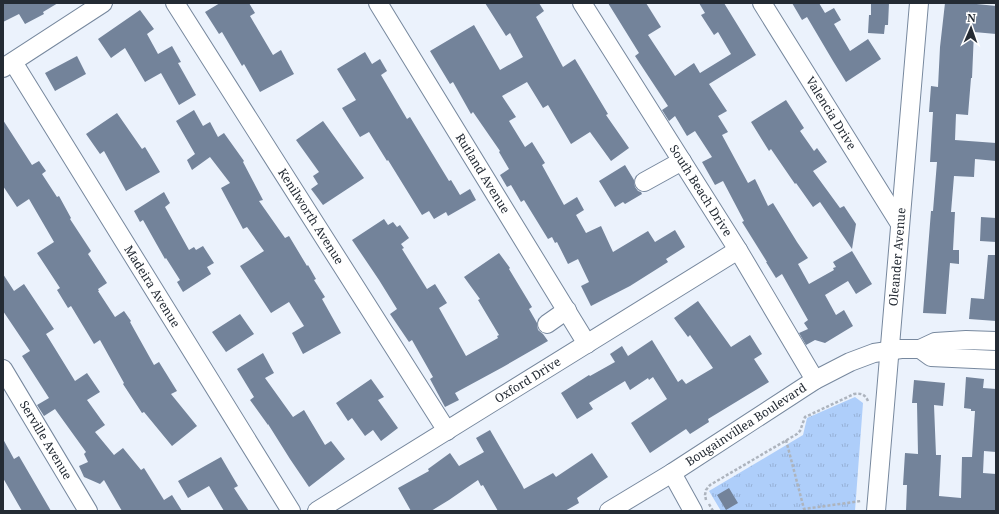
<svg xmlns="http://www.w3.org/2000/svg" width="999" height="514" font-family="'Noto Serif',serif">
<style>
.grass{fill:url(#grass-tufts)}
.building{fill:#73839a}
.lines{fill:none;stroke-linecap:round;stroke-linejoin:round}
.minor-casing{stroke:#77889e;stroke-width:20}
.path{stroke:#adb4be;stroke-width:2.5;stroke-dasharray:3 2;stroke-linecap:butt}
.minor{stroke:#fff;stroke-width:18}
.labels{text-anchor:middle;stroke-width:3;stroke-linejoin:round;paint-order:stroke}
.street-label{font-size:12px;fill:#242b34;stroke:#fff}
</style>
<defs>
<pattern id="grass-tufts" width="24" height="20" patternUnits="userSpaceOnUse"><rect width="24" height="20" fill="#aecefa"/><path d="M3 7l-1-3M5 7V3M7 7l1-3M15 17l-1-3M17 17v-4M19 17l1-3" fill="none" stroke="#96b1d7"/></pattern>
</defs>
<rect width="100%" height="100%" fill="#ebf2fc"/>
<path class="grass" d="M 855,397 L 863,403 L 855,511 L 721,511 L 709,491 L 803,435 L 807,418 Z"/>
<path class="building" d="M 3,3 L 58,3 L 43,12 L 44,14 L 25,24 L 19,14 L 3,22 Z
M 220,3 L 249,3 L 255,13 L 250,16 L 273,55 L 281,50 L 294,74 L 260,92 L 244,64 L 242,66 L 222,32 L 219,34 L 205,12 Z
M 485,3 L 539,3 L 544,11 L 536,17 L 563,67 L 575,59 L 608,114 L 606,115 L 629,148 L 611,161 L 590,132 L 571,144 L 548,105 L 543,108 L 527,82 L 502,96 L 516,117 L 509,121 L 525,147 L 532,142 L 545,163 L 542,165 L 564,205 L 577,197 L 584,210 L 576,215 L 586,233 L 601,226 L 613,252 L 648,231 L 655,242 L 675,230 L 685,247 L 666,259 L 668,262 L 630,286 L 591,306 L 581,286 L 589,282 L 578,259 L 568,264 L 557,242 L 555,243 L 552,237 L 548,239 L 524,200 L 521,202 L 511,185 L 507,187 L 500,175 L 509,169 L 499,152 L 500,151 L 473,112 L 471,114 L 453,82 L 450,84 L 430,51 L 474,25 L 500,70 L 523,57 L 510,33 L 506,36 Z
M 608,3 L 646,3 L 661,27 L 648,35 L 675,76 L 694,63 L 700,73 L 731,54 L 718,32 L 714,35 L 701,15 L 705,13 L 699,3 L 724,3 L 756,55 L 709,84 L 727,111 L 718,116 L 728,132 L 722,135 L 748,183 L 755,179 L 768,206 L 773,203 L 797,242 L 808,258 L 798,264 L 809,284 L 834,270 L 833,268 L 836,267 L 833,262 L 852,251 L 872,284 L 856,294 L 848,281 L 825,295 L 836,315 L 844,310 L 853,326 L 825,343 L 815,340 L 806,345 L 799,333 L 808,329 L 804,323 L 808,320 L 782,274 L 776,278 L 766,262 L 767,262 L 742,222 L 744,221 L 723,181 L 715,185 L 702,162 L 712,157 L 695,131 L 687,136 L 675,116 L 669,121 L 662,110 L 668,106 L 635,56 L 639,53 Z
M 792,3 L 819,3 L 825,13 L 834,8 L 841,20 L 834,24 L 850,51 L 868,39 L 881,59 L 846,82 L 833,61 L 807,17 L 802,20 Z
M 871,3 L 889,3 L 888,25 L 885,25 L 884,34 L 868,33 L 869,15 L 871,15 Z
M 945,3 L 967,3 L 996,6 L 996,34 L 974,32 L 972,78 L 971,78 L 968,115 L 956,114 L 955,140 L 996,143 L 996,161 L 975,159 L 974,177 L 954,176 L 951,212 L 955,212 L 953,250 L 959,250 L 959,264 L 950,263 L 946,314 L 923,313 L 931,211 L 933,211 L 937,162 L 930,162 L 933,112 L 929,112 L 931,86 L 938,87 L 940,47 Z
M 140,10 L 154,29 L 147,34 L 158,54 L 172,46 L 181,62 L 178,63 L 196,95 L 179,105 L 161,73 L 145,82 L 125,48 L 111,58 L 98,39 Z
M 365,52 L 372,64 L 380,59 L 387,71 L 381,75 L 407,119 L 410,117 L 449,181 L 451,180 L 460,195 L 470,189 L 476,200 L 448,216 L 446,212 L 434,219 L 429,211 L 422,215 L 388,160 L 387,161 L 369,132 L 360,137 L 342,108 L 356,100 L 337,69 Z
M 77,56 L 86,74 L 55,91 L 45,73 Z
M 786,100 L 804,128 L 800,131 L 814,151 L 817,148 L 827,162 L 813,171 L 840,208 L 844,206 L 856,224 L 852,249 L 820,202 L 813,207 L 796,183 L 795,184 L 771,149 L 769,151 L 751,122 Z
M 194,110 L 203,126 L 210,122 L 218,137 L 224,133 L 244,161 L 243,162 L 263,200 L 259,201 L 285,238 L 289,236 L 307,266 L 308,265 L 316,279 L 314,280 L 325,297 L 322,299 L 341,333 L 303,354 L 292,333 L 304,326 L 289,302 L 271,313 L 240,266 L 264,251 L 247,227 L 243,229 L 221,188 L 230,183 L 210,157 L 192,170 L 187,160 L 195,154 L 176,121 Z
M 117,113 L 142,149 L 145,147 L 160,172 L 126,191 L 104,151 L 100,154 L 86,134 Z
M 3,120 L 32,165 L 39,161 L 46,171 L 42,174 L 57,197 L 59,196 L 71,218 L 70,219 L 91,251 L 88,254 L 107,283 L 98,289 L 99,291 L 98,291 L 115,317 L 124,311 L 131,321 L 130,322 L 154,365 L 159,362 L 177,391 L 171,394 L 197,426 L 172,446 L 144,412 L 142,413 L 123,384 L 124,383 L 100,340 L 94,344 L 71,306 L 68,308 L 57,290 L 60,288 L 37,253 L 54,242 L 29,199 L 17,207 L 3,186 Z
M 323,121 L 364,178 L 323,205 L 311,189 L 318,184 L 313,176 L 319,172 L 296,140 Z
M 625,165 L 634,180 L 635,187 L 638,191 L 641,192 L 642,194 L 625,204 L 623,202 L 615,207 L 599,181 Z
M 164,192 L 170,203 L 165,207 L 189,250 L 194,247 L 196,250 L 203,246 L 214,263 L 207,267 L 211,274 L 183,292 L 177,282 L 180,280 L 166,258 L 165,259 L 143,220 L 140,222 L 134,211 Z
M 981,217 L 996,218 L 996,242 L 980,241 Z
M 384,219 L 388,225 L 393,222 L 397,227 L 400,225 L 409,238 L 401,244 L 404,248 L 402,249 L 427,289 L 435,284 L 447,303 L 439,308 L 466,356 L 498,338 L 497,336 L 499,335 L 478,300 L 480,299 L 464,277 L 499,253 L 510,268 L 509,269 L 532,307 L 529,309 L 537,323 L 537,325 L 538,330 L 543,334 L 548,341 L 503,367 L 455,393 L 459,400 L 445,407 L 430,379 L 433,377 L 412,340 L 409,342 L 390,314 L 397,309 L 379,280 L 352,240 Z
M 988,255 L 996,255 L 996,321 L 969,319 L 971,298 L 984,299 Z
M 3,274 L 14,291 L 24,284 L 54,329 L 46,334 L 75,381 L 87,373 L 100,392 L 87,400 L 105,425 L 95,432 L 114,455 L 123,448 L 141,470 L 144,468 L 164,500 L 172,495 L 182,511 L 122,511 L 104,480 L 100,484 L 84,477 L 79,466 L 88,462 L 84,454 L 86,452 L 55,409 L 44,416 L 37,405 L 49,398 L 22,356 L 30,351 L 3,311 Z
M 698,301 L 731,347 L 750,335 L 762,354 L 754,359 L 769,382 L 708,419 L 709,422 L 690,434 L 686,429 L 650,453 L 631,423 L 667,399 L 653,377 L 649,380 L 648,378 L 630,390 L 625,381 L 589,403 L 593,409 L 577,419 L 561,393 L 589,375 L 590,376 L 615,362 L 610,354 L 622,346 L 628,356 L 652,340 L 678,382 L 682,379 L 686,384 L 713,368 L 690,335 L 688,337 L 674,318 Z
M 240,314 L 254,334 L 226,352 L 212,332 Z
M 263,353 L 274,373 L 265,378 L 293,417 L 304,410 L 325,445 L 331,441 L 345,459 L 309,487 L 290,459 L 268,424 L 268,425 L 250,400 L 254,397 L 237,369 Z
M 966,377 L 984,379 L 983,388 L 996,389 L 996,452 L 984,451 L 983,473 L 996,474 L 996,511 L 906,511 L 907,485 L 903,485 L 905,453 L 918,454 L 917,403 L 912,403 L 914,380 L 945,383 L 943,406 L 934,405 L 936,455 L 941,455 L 939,496 L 961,498 L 962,457 L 972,457 L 975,411 L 971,411 L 971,409 L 964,408 Z
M 371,379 L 384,397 L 378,400 L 398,428 L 381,441 L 373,430 L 365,436 L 352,418 L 348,421 L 336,403 Z
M 490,430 L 522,485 L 524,489 L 553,473 L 556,477 L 592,453 L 608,477 L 577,498 L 579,503 L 565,511 L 498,511 L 483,485 L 481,486 L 478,480 L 449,500 L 431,511 L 411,511 L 398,488 L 429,471 L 428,469 L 450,453 L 459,466 L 484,452 L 476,438 Z
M 3,439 L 14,459 L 19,456 L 51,511 L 22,511 L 3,478 Z
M 221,457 L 238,486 L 234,488 L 249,511 L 224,511 L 209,486 L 188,498 L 178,481 Z
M 729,488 L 738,503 L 726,510 L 717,495 Z"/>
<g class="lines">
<defs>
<g id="minor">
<path id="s1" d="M 175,3 L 447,431"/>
<path id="s2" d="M 378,3 L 587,344"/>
<path id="s3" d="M 582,3 L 738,250 L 815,380"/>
<path id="s4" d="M 762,3 L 900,224"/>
<path id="s5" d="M 13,62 L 291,511"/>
<path d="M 3,68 L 103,3"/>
<path d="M 644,182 L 682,161"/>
<path d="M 547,324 L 567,310"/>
<path d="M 920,349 L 931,357 L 996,360"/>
<path id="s6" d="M 3,369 L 88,511"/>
<path d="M 672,473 L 693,511"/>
<path id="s7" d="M 317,511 L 738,250"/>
<path id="s8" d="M 609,511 L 672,473 L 815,380 L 850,362 L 874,353 L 901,349 L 920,349 L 935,342 L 966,340 L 996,341"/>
<path id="s9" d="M 876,511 L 919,3"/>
</g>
</defs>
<use href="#minor" class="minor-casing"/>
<path class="path" d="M 786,440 L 804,509 L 861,501
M 706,500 L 705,495 L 706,490 L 710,485 L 797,434 L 800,431 L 805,417 L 854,394 C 861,393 865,394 868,401
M 709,504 L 713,511"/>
<use href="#minor" class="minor"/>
</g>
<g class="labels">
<g class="street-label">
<text dy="4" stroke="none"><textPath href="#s4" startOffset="130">Valencia Drive</textPath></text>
<text dy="4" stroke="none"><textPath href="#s2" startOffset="200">Rutland Avenue</textPath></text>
<text dy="4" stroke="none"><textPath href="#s3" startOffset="222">South Beach Drive</textPath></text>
<text dy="4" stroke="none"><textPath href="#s1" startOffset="253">Kenilworth Avenue</textPath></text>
<text dy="4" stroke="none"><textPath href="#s9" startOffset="255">Oleander Avenue</textPath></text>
<text dy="4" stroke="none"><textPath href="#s5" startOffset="264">Madeira Avenue</textPath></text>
<text dy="4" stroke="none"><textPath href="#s7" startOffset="248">Oxford Drive</textPath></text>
<text dy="4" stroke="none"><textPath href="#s8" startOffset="162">Bougainvillea Boulevard</textPath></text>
<text dy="4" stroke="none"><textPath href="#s6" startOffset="83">Serville Avenue</textPath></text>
</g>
</g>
<rect width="999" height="514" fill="none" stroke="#242b34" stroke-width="8"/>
<g transform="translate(971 28) rotate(2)" stroke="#ffffff" stroke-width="3" paint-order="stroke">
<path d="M0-3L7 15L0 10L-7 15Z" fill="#242b34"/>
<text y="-6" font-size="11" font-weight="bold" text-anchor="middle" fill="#242b34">N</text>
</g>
</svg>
